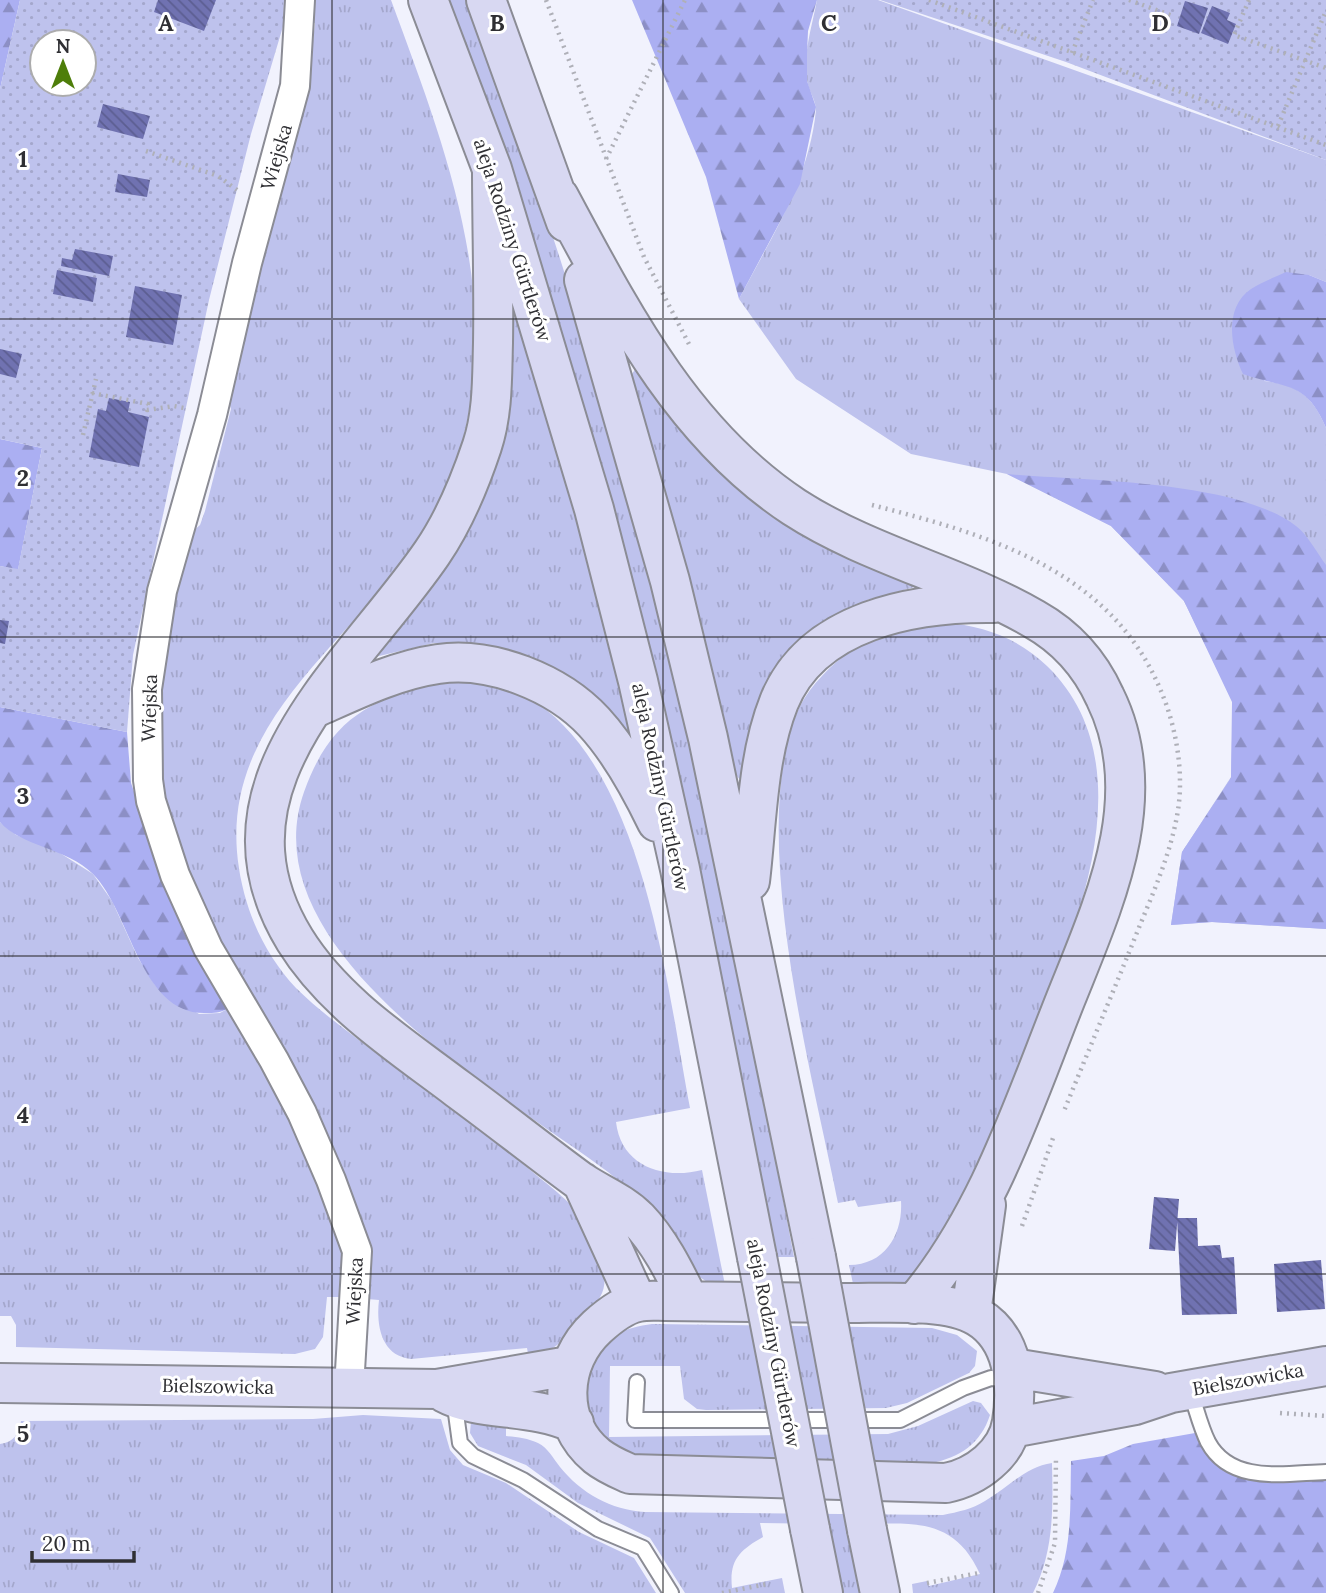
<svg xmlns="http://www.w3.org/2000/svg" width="1326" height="1593" font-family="Lora,serif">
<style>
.grass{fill:url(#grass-tufts)}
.forest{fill:url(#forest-firs)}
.garden{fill:url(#garden-dots);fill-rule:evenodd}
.building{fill:url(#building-back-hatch)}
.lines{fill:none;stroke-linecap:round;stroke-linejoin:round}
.lane-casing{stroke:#8b8c95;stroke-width:18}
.street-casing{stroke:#8b8c95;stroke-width:32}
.secondary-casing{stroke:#8b8c95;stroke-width:42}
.path{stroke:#afb0b8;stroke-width:4.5;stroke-dasharray:2 5;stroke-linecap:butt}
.lane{stroke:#fff;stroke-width:14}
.street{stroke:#fff;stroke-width:28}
.secondary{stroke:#d8d8f2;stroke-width:38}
.secondary-bridge-casing{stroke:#8b8c95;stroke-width:42;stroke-linecap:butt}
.secondary-bridge{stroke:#d8d8f2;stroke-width:38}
.grid{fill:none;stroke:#2f2f33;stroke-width:2;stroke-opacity:0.55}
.labels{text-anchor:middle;stroke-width:6;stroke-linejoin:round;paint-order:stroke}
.street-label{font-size:19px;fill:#2f2f33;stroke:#fff}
.grid-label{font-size:23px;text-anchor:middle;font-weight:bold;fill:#2f2f33;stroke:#fff;stroke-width:6;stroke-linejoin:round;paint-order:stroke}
</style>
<defs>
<pattern id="grass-tufts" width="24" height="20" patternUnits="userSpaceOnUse" patternTransform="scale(1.75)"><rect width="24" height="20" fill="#bec2ed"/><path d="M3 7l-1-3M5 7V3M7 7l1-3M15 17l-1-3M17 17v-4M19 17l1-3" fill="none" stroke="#a4a7cc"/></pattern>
<pattern id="forest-firs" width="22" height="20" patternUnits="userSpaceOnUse" patternTransform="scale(1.75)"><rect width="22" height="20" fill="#abaff2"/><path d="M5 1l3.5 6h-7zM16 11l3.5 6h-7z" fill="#8c8fc5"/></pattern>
<pattern id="garden-dots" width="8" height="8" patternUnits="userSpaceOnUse" patternTransform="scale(1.75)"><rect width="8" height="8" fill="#bec2ed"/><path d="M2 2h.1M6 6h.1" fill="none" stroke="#a4a7cc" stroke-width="1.8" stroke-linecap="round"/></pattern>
<pattern id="building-back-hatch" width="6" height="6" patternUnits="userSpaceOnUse" patternTransform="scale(1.75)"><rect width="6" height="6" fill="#7072b1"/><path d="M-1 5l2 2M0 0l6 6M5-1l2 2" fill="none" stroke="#5c5e91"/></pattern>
</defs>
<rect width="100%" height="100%" fill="#f1f2fd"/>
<path class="grass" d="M 283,0 L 391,0 C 442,139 502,288 463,439 C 452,480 433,524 407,558 C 324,667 199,744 247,903 C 256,933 274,965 296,988 C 319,1011 346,1030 372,1050 C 425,1089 479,1127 529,1169 C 548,1185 576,1205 588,1226 C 592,1233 594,1242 597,1250 C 608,1281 609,1290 586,1316 C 569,1336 555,1351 529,1359 L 527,1348 L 411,1359 C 381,1356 376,1325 379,1300 L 367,1299 L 371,1251 L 361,1224 L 196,898 L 167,812 L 157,724 L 165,626 L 191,533 L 200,525 L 205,511 L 231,409 L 226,393 L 309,76 L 315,23 L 284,23 Z
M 447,0 L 469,0 C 553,221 624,450 677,681 C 721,872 757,1064 794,1257 L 773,1257 L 608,491 L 538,254 Z
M 817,0 L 878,0 L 1326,160 L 1326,282 L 1309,275 L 1264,381 C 1298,385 1312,395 1326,428 L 1326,929 L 1212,922 L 1171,925 L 1182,852 L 1231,777 L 1233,702 L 1184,601 L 1111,526 L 1007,474 L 911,454 L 796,379 L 739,299 C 771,238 809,180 816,110 C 816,100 808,90 807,80 C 803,52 812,27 817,0 Z
M 513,306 L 548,405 L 635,742 L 539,662 L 515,652 L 473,644 L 434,643 L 375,657 L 427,588 L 510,307 Z
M 636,368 C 673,421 714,479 772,512 C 820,540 873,561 922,585 L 867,600 L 828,622 L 741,781 L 736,775 L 682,553 L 632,374 Z
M 945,623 C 983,625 1019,639 1047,666 C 1118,735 1103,837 1075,923 L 957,1218 L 913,1283 L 855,1293 L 849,1265 C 886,1265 903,1233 901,1201 L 858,1207 L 855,1200 L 838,1203 C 813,1076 744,825 800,706 C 811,685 831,665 850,651 C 877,631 913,629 945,623 Z
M 439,680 C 468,680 501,683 527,697 C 644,763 667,988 690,1108 L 616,1122 C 621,1166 663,1180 702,1170 L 726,1290 C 675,1277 649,1203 608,1172 C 504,1094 248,952 304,792 C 331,717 369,702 439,680 Z
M 0,822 L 16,835 L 52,848 L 93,874 L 112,901 L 138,958 L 155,985 L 199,1014 L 220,1013 L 227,1009 L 291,1112 L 344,1238 L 343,1297 L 327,1297 L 323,1337 L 315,1349 L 295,1354 L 16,1347 L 16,1325 L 11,1316 L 0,1316 Z
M 652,1324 L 932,1328 L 957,1335 L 977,1351 L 975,1366 L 969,1373 L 907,1403 L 886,1408 L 706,1410 L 697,1409 L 684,1399 L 680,1366 L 610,1366 L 609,1437 L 888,1434 L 918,1426 L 973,1401 L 981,1403 L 990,1415 C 981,1443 960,1458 931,1463 C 865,1462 799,1462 733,1461 C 704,1461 660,1464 632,1456 C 578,1439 574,1366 616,1335 C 627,1328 639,1326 652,1324 Z
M 363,1415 L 441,1419 L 450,1450 L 463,1465 L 506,1483 L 579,1532 L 634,1558 L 656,1593 L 0,1593 L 0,1444 C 14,1442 19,1434 21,1421 L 313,1419 Z
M 471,1421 L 506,1426 L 506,1436 C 516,1437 528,1438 538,1443 C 548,1448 553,1458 560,1467 C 581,1493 611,1510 645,1512 L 943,1515 C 958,1512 972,1509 985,1501 C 1009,1487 1025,1467 1052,1463 C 1053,1510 1054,1551 1033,1593 L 913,1593 L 912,1584 L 927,1581 L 929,1586 L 980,1574 C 952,1512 905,1525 847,1524 L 860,1593 L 839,1593 L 826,1524 L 760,1523 L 763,1537 C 740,1550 729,1560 732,1588 L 782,1578 L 785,1593 L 685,1593 L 650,1538 L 578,1503 L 526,1465 L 478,1446 L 470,1433 Z"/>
<path class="forest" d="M 0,0 L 20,0 L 0,89 Z
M 632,0 L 817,0 L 808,31 L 807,54 L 807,81 L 816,107 L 800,184 L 739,299 L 706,177 Z
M 1286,272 L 1309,275 L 1326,282 L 1326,428 C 1306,380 1285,389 1243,374 C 1231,349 1223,308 1251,289 C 1262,282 1275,277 1286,272 Z
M 0,439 L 42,448 L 18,570 L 0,566 Z
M 1007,474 C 1085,481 1236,480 1296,526 C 1308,535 1317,553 1326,565 L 1326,929 L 1212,922 L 1171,925 L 1182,852 L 1231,778 L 1232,702 L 1184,601 L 1111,526 Z
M 0,707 L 127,732 L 131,783 L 166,885 L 202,966 L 227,1009 C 220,1013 214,1013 206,1013 C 140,1015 131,912 93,874 C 67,848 20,846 0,822 Z
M 1195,1433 C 1217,1491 1275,1481 1326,1480 L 1326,1593 L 1053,1593 C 1073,1551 1070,1507 1071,1461 L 1104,1456 L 1133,1444 Z"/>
<path class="garden" d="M 20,0 L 283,0 L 284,23 L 251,134 L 209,300 L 133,655 L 127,732 L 0,707 L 0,566 L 18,569 L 42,448 L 0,439 L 0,89 ZM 42,42 L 84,42 L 84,84 L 42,84 Z
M 880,0 L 1326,0 L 1326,160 L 1066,62 Z"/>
<path class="building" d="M 158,0 L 216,0 L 204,31 L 154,12 Z
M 1185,1 L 1208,8 L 1199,34 L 1177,26 Z
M 1212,6 L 1230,13 L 1227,20 L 1236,24 L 1228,44 L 1201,33 Z
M 103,104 L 150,116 L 143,139 L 97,127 Z
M 118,174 L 150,180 L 147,197 L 115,192 Z
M 75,249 L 113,256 L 109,276 L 61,266 L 62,258 L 72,260 Z
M 57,270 L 97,278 L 93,302 L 53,294 Z
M 135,286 L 182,295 L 173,345 L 126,337 Z
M 0,349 L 22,354 L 16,378 L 0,374 Z
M 109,398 L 130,402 L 128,412 L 149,417 L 139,467 L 89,457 L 98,409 L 106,411 Z
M 0,620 L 9,621 L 5,644 L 0,643 Z
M 1154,1197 L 1179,1199 L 1175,1251 L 1149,1249 Z
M 1177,1218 L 1197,1218 L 1198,1246 L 1220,1245 L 1222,1258 L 1234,1257 L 1237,1314 L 1182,1315 Z
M 1321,1260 L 1325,1309 L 1277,1312 L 1274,1264 Z"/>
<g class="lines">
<defs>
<path id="lane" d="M 637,1382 L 635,1420 L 900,1420 L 963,1388 L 991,1378 L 1013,1379
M 1190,1391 C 1196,1407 1200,1426 1208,1442 C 1231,1485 1286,1473 1326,1472
M 454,1399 L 460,1443 L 473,1456 L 523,1480 L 598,1529 L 643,1548 L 671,1593"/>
<path id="street" d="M 300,0 L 295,86 L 247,263 L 212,415 L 162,591 L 147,689 L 148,780 L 151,801 L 175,875 L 208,948 L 274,1060 L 302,1113 L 331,1180 L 357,1251 L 349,1388"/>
<path id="secondary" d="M 428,0 L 492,169 L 594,509 L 638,681 L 680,869 L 757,1257
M 486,0 L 566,222
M 492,169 C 492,227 494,285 493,343 C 492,377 493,413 482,446 C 470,482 454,521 432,553 C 352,670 200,785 295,940 C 334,1003 400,1045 458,1089 C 499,1119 539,1151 580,1181 C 599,1194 621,1202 638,1219 C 660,1242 675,1273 689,1301
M 559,197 C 621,312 682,433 794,507 C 868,555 958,575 1034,619 C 1066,637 1090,664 1105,697 C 1154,796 1104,903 1066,998 C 1024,1103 988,1217 914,1304
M 584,280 L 670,581 L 708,738 L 816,1257
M 317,707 C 355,690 396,670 438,664 C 491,656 558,683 594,722 C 620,750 641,789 657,822
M 750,881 C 757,823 757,757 779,702 C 812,620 914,602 993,603
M 582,1182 L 637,1302
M 665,1301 C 724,1302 782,1302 841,1303 C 878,1304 946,1297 978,1317 C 1013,1338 1018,1384 1012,1422 C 1007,1454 976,1477 946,1483 L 630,1474 C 619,1469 607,1464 597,1456 C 556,1422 559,1362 597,1327 C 608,1317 623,1305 638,1302 C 647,1300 657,1301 665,1301 Z
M 971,1313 L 986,1205
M 1013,1368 L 1155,1391
M 0,1383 L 437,1389 L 569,1366
M 445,1393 C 480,1412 531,1403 574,1423
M 1011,1428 L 1135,1405 L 1171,1393 L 1326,1366
M 810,1529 L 823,1593
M 867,1530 L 880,1593"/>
</defs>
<use href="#lane" class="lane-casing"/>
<use href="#street" class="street-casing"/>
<use href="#secondary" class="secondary-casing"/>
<path class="path" d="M 546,0 L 644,257 L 691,348
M 929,0 L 1326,145
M 1129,0 L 1173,16
M 1249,0 L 1234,35 L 1326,68
M 1072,53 L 1093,0
M 1278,126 L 1326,11
M 146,151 L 218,176 L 237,190
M 606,159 L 685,0
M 92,393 L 148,404 L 147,410 L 174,406 L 184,408
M 83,435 L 96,379
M 872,505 C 989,535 1111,570 1161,691 C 1176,726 1184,772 1178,810 C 1171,855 1151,897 1134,940 C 1111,997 1087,1054 1064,1111
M 1022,1226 L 1053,1138
M 1280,1413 L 1326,1416
M 927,1583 L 979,1573
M 722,1593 L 767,1584
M 1038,1593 L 1055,1543 L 1056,1456"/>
<use href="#lane" class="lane"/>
<use href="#street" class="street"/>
<use href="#secondary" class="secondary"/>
<defs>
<path id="secondary-bridge" d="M 757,1257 L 810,1529
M 816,1257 L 867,1530"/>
</defs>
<use href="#secondary-bridge" class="secondary-bridge-casing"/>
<use href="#secondary-bridge" class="secondary-bridge"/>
</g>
<path class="grid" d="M 332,0 L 332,1593M 663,0 L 663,1593M 994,0 L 994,1593M 0,319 L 1326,319M 0,637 L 1326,637M 0,956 L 1326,956M 0,1274 L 1326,1274"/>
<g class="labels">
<g class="street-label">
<text transform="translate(276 157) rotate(-74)" y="7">Wiejska</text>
<text transform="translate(513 240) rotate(72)" y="7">aleja Rodziny Gürtlerów</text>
<text transform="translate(149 708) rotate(-88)" y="7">Wiejska</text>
<text transform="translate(661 787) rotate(78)" y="7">aleja Rodziny Gürtlerów</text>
<text transform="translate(354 1291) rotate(-87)" y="7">Wiejska</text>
<text transform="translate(774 1343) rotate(79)" y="7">aleja Rodziny Gürtlerów</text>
<text transform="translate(1248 1379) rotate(-10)" y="7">Bielszowicka</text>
<text transform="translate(218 1386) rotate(1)" y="7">Bielszowicka</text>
</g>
</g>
<g class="grid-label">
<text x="166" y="31">A</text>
<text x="497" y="31">B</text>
<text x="829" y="31">C</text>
<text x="1160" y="31">D</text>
<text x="23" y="167">1</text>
<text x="23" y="486">2</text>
<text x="23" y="804">3</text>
<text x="23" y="1123">4</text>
<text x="23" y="1442">5</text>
</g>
<g transform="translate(63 63)"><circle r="33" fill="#ffffff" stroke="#acacad" stroke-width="2"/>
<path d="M0-5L12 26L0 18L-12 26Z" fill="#4e7e0a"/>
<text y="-10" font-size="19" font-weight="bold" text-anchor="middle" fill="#2f2f33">N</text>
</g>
<path d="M32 1551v10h102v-10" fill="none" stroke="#2f2f33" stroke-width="3.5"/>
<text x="42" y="1551" font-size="21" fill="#2f2f33" stroke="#ffffff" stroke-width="5" paint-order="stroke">20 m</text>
</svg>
